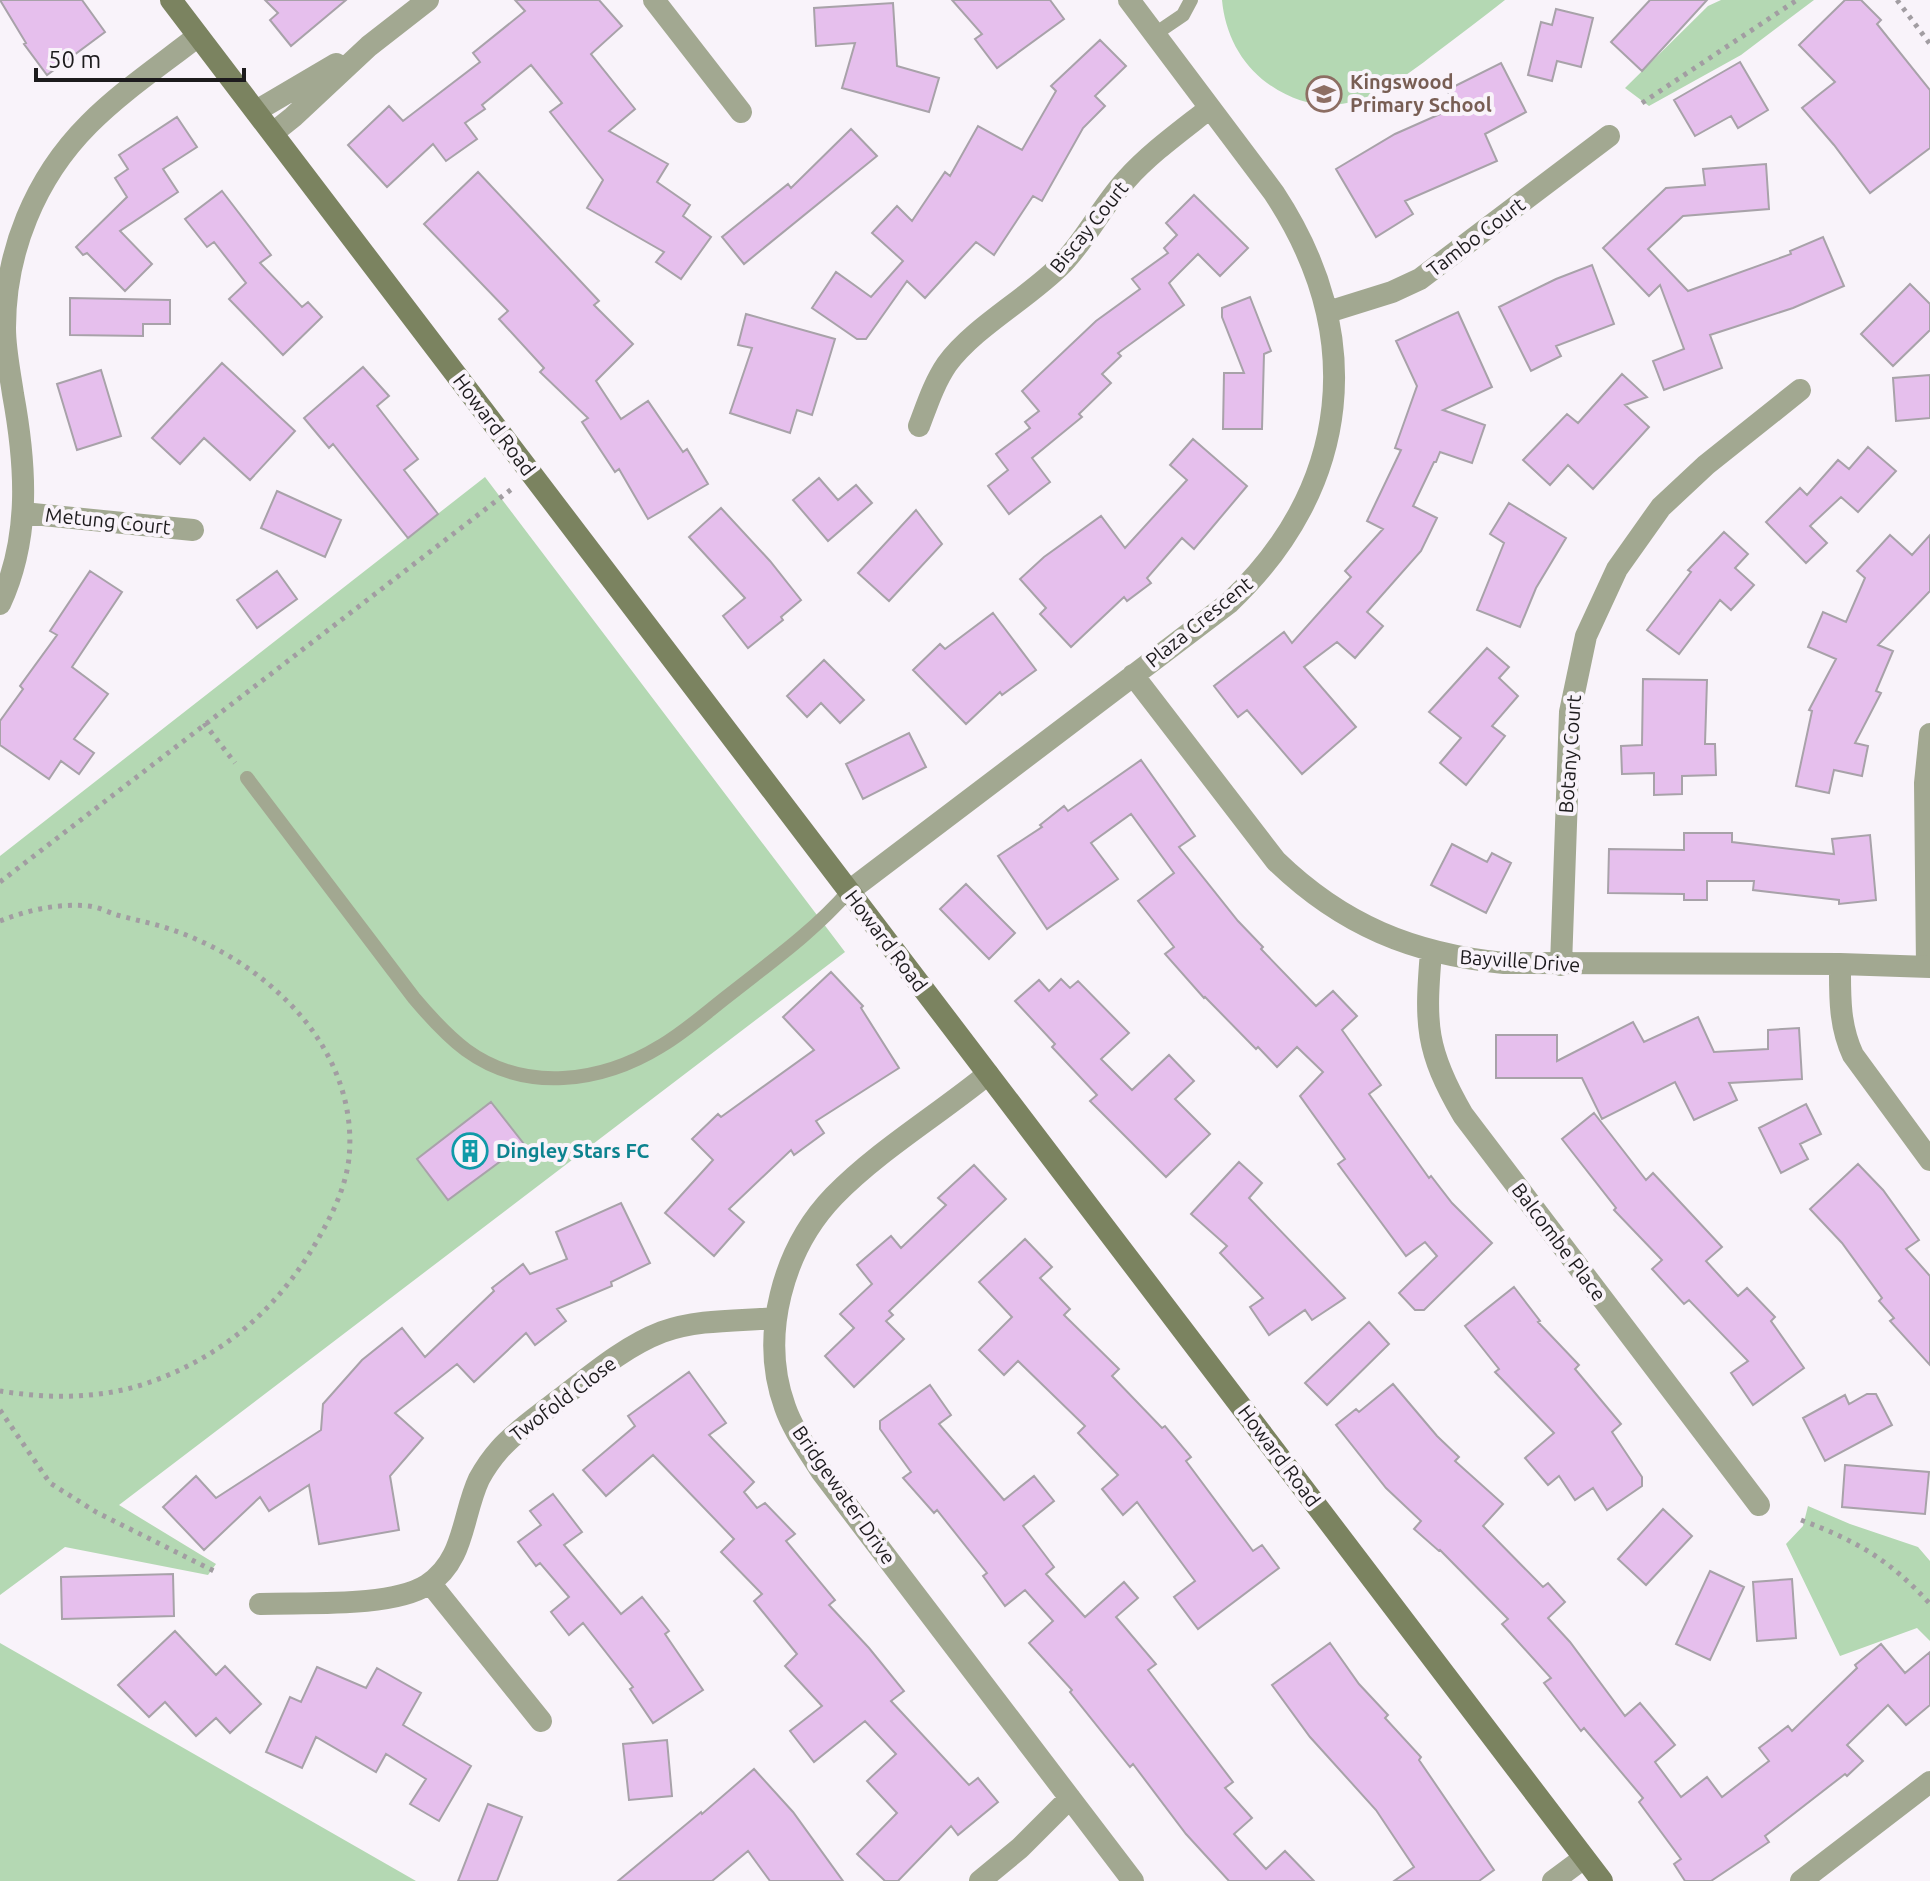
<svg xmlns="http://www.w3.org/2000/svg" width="1930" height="1881" font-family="Ubuntu,sans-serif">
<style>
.green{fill:#b4d8b3}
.building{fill:#e6bfed;stroke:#a8a2a9;stroke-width:2}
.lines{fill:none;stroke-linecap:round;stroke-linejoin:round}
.path{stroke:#a29da2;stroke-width:5;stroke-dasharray:4 6;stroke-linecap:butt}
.service{stroke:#a2a891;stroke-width:14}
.minor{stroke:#a2a891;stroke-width:22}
.secondary{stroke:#7b8360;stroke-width:22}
.labels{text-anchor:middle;stroke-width:8;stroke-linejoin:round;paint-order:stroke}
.education-label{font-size:20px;font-weight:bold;fill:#785e54;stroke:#f9f3fa;text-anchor:start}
.street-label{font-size:20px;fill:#1d1b1d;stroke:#f9f3fa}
.culture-label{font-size:20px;font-weight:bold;fill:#0d838f;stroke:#f9f3fa;text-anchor:start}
</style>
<rect width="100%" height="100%" fill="#f9f3fa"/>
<path class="green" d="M 1222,0 L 1505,0 C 1483,17 1460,35 1437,52 C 1384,93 1333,130 1267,83 C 1240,63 1225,33 1222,0 Z
M 1721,0 L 1814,0 L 1741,55 L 1649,106 L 1625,88 L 1708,6 Z
M 485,477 L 845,952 L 119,1505 L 216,1564 L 208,1575 L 65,1547 L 0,1595 L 0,856 Z
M 1808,1506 L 1850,1524 L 1918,1547 L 1930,1561 L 1930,1641 L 1917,1628 L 1840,1656 L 1786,1544 L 1803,1526 Z
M 0,1643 L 416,1881 L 0,1881 Z"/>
<path class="building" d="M 0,0 L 82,0 L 105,32 L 47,75 L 24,44 L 26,43 Z
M 265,0 L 346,0 L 291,46 L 270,20 L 278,13 Z
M 515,0 L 599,0 L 622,26 L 591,54 L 635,109 L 609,131 L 668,164 L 657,182 L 690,205 L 683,216 L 711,237 L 681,279 L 656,262 L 664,252 L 587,208 L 603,180 L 550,112 L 562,103 L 531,65 L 482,105 L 485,109 L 465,123 L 477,139 L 446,161 L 433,144 L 387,187 L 348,145 L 389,106 L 403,121 L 480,62 L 473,53 L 525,11 Z
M 952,0 L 1050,0 L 1064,19 L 997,68 L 975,39 L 982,34 Z
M 1650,0 L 1707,0 L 1642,71 L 1611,42 Z
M 1845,0 L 1861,0 L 1881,20 L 1877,24 L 1930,90 L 1930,148 L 1870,193 L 1834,145 L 1802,108 L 1835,82 L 1799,45 Z
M 893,3 L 897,66 L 939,78 L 929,112 L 842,88 L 855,43 L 816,46 L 814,8 Z
M 1556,9 L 1593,18 L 1581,67 L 1557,61 L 1552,81 L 1528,75 L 1541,22 L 1552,25 Z
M 1100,40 L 1126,66 L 1095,96 L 1105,106 L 1083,128 L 1042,201 L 1033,196 L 994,255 L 976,242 L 925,298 L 907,281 L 866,339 L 857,339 L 812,308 L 836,272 L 871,297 L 903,261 L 872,233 L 897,206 L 912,221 L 945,172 L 950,176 L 978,126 L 1022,150 L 1056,91 L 1051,86 Z
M 1740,62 L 1768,110 L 1738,128 L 1731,116 L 1695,136 L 1674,100 Z
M 1501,63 L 1526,112 L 1485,134 L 1497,161 L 1405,201 L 1413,214 L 1376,237 L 1336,169 L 1395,134 L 1456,107 L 1447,90 Z
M 177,117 L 197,147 L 163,169 L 178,192 L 120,231 L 152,264 L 125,291 L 87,253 L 83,255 L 76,247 L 127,197 L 115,178 L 128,169 L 119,155 Z
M 851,129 L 877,156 L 744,264 L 722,237 L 788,184 L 791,188 Z
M 1766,164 L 1769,209 L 1683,216 L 1648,249 L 1688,291 L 1791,254 L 1790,251 L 1823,237 L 1844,286 L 1793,308 L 1710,335 L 1722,368 L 1664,390 L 1653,361 L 1684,349 L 1660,285 L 1649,296 L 1603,248 L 1666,188 L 1705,185 L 1703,169 Z
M 478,172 L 599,301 L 594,305 L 633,344 L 596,381 L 621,419 L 648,401 L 683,452 L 687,449 L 708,484 L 648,519 L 619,469 L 615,472 L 582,422 L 588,418 L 540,372 L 544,368 L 499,319 L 508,311 L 424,224 Z
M 222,191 L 271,255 L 260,263 L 302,307 L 308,302 L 322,317 L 283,355 L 229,299 L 246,283 L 214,242 L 207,247 L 185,219 Z
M 1194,195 L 1248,248 L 1220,276 L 1198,254 L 1169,283 L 1184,305 L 1118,353 L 1121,356 L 1102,374 L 1111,383 L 1079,414 L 1082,417 L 1032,458 L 1050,482 L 1009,514 L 988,486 L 1008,470 L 996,454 L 1030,428 L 1025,422 L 1039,411 L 1022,391 L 1096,321 L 1140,289 L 1132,279 L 1168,253 L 1164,248 L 1177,235 L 1166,223 Z
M 1592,265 L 1614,324 L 1556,346 L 1561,356 L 1531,371 L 1499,307 L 1556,279 Z
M 1910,284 L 1930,304 L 1930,330 L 1893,366 L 1861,334 Z
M 1250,297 L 1271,351 L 1264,354 L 1262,429 L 1223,429 L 1224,373 L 1244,373 L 1222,317 L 1222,308 Z
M 70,298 L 170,300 L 170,324 L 143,324 L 143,336 L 70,335 Z
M 1458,312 L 1492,387 L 1443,410 L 1485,425 L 1472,463 L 1440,452 L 1436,462 L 1434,462 L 1413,506 L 1437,518 L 1421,551 L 1367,612 L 1383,626 L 1355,658 L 1337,642 L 1304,667 L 1356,727 L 1302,774 L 1247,710 L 1238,717 L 1214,686 L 1284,632 L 1292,643 L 1351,577 L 1345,571 L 1383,529 L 1367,521 L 1401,450 L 1395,448 L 1417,386 L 1396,341 Z
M 746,314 L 835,339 L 812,415 L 797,410 L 790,433 L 730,413 L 752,348 L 738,345 Z
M 222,363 L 295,431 L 250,480 L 204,438 L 180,464 L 152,438 Z
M 363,367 L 389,396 L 377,406 L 418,459 L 404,470 L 438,514 L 408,538 L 333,444 L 329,448 L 304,418 Z
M 101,370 L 121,436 L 77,450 L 57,384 Z
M 1622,374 L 1647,397 L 1625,405 L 1649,427 L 1593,489 L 1568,465 L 1550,485 L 1523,460 L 1567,414 L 1578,423 Z
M 1930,375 L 1930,418 L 1896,421 L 1893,378 Z
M 1193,439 L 1247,486 L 1194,549 L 1182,538 L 1147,578 L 1151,583 L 1127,601 L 1124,597 L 1071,647 L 1040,614 L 1046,608 L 1020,579 L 1044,557 L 1101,516 L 1125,548 L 1187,480 L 1170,465 Z
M 1868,447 L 1896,471 L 1858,512 L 1841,497 L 1810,526 L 1827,543 L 1806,563 L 1766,522 L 1800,488 L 1807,495 L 1838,460 L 1849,469 Z
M 819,478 L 838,500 L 856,485 L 872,503 L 828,541 L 793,500 Z
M 277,491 L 341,520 L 325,557 L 261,528 Z
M 1509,503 L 1566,538 L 1536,588 L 1520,627 L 1477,610 L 1504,543 L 1490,534 Z
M 721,508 L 770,561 L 801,600 L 781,617 L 783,620 L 748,648 L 723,616 L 745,598 L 689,537 Z
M 916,510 L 942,544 L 889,601 L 858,573 Z
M 1724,532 L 1748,554 L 1735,568 L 1754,585 L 1731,610 L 1720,600 L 1679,654 L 1647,630 L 1691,572 L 1688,570 Z
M 1890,535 L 1912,555 L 1930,535 L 1930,591 L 1878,645 L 1893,651 L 1876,691 L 1881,693 L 1855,743 L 1868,746 L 1862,776 L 1834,770 L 1829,793 L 1796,786 L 1812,711 L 1809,710 L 1836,659 L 1808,647 L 1823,612 L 1846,622 L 1865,578 L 1857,571 Z
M 90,571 L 122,592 L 72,667 L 108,694 L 74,739 L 94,753 L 79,774 L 61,761 L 49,779 L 0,745 L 0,721 L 23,689 L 20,686 L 57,635 L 50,631 Z
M 277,571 L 297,599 L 257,628 L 237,600 Z
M 993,613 L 1036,670 L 1002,695 L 1000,692 L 966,724 L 913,670 L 940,644 L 945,649 Z
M 1487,648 L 1509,667 L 1499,678 L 1518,696 L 1492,726 L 1505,736 L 1466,785 L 1440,763 L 1461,738 L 1429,712 Z
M 824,660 L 864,700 L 840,723 L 821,703 L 807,717 L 787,696 Z
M 1643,679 L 1707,680 L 1705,744 L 1715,744 L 1716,775 L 1682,776 L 1682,794 L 1654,795 L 1654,773 L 1622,774 L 1621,746 L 1642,745 Z
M 909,733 L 926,767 L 863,799 L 846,764 Z
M 1141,760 L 1195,836 L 1179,847 L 1238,921 L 1263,947 L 1261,949 L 1316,1006 L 1333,991 L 1357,1016 L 1342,1030 L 1381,1085 L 1369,1094 L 1429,1178 L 1431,1176 L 1452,1203 L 1492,1243 L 1424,1310 L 1415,1310 L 1399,1293 L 1437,1256 L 1425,1242 L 1406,1256 L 1338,1164 L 1345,1159 L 1300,1096 L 1323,1072 L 1297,1047 L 1277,1067 L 1258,1047 L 1256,1049 L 1205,997 L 1204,998 L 1165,954 L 1174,947 L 1138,901 L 1174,873 L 1131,814 L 1091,843 L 1118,879 L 1047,929 L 998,856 L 1042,827 L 1040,825 L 1064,806 L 1068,811 Z
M 1684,833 L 1732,833 L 1732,842 L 1834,854 L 1832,839 L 1870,835 L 1876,900 L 1839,904 L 1839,900 L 1753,890 L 1754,881 L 1707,881 L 1707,900 L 1684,900 L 1684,894 L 1608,893 L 1609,849 L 1684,850 Z
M 1452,844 L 1487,862 L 1492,853 L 1511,863 L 1486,913 L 1431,885 Z
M 966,884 L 1015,933 L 989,959 L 940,909 Z
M 831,972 L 863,1006 L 861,1008 L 899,1068 L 816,1121 L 824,1133 L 794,1155 L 791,1150 L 729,1209 L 744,1222 L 714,1256 L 665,1213 L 713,1160 L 692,1139 L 718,1114 L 721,1117 L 814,1050 L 783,1017 Z
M 1061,979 L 1070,988 L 1078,981 L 1129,1033 L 1101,1059 L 1132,1090 L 1169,1055 L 1194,1081 L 1175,1099 L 1210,1134 L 1166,1177 L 1090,1101 L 1097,1095 L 1052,1047 L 1055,1044 L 1015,1001 L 1039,980 L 1049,991 Z
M 1698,1017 L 1714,1052 L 1768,1049 L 1768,1030 L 1799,1028 L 1802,1079 L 1729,1083 L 1737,1100 L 1694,1120 L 1675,1082 L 1602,1119 L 1582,1078 L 1496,1078 L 1496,1035 L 1557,1035 L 1557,1061 L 1633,1022 L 1644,1042 Z
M 491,1102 L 524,1144 L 448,1200 L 417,1159 Z
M 1806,1104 L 1821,1134 L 1800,1144 L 1808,1159 L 1781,1173 L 1759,1128 Z
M 1594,1113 L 1646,1180 L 1653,1173 L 1722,1247 L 1706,1261 L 1738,1296 L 1747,1288 L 1775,1317 L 1771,1321 L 1804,1368 L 1753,1405 L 1731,1373 L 1748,1361 L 1689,1300 L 1684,1304 L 1652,1269 L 1662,1260 L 1614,1210 L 1616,1208 L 1562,1139 Z
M 1239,1162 L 1262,1183 L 1249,1198 L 1345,1298 L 1312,1320 L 1305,1310 L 1269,1335 L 1250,1307 L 1263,1298 L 1220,1253 L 1227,1246 L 1191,1214 Z
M 1858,1164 L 1883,1190 L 1919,1240 L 1906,1249 L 1930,1276 L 1930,1365 L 1890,1321 L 1894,1318 L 1879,1301 L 1882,1298 L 1842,1243 L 1810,1209 Z
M 974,1165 L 1006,1199 L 889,1311 L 893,1315 L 886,1321 L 904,1339 L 854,1387 L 825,1356 L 854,1328 L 840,1314 L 872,1284 L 857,1265 L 891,1236 L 901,1248 L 946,1205 L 938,1198 Z
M 621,1203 L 650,1263 L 611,1282 L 612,1286 L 557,1309 L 566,1321 L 535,1345 L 526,1333 L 474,1382 L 457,1364 L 395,1413 L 423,1438 L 390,1476 L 399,1530 L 319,1544 L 309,1485 L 269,1511 L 260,1497 L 204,1550 L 163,1507 L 196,1476 L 216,1498 L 321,1430 L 323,1404 L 362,1360 L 402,1328 L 425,1357 L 494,1291 L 492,1288 L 523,1264 L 530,1274 L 567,1259 L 556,1232 Z
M 1025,1239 L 1052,1267 L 1040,1278 L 1070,1309 L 1064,1315 L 1119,1369 L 1112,1376 L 1162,1428 L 1165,1426 L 1191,1457 L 1186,1461 L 1253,1551 L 1262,1545 L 1279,1568 L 1198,1629 L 1174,1597 L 1195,1581 L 1137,1502 L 1123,1515 L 1102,1489 L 1118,1475 L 1078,1433 L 1085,1426 L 1018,1361 L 1004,1375 L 979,1350 L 1012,1317 L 979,1282 Z
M 1514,1287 L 1540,1321 L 1538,1322 L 1579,1365 L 1575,1369 L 1621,1424 L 1612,1432 L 1642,1477 L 1642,1486 L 1607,1510 L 1593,1488 L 1575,1500 L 1559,1476 L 1548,1485 L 1525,1458 L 1554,1433 L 1495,1372 L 1499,1369 L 1465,1326 Z
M 1369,1322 L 1389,1344 L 1327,1405 L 1305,1383 Z
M 689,1372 L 726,1423 L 709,1435 L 754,1482 L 744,1492 L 757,1508 L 765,1503 L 795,1534 L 786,1541 L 835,1600 L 829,1605 L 869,1648 L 904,1691 L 891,1701 L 969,1785 L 978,1778 L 998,1802 L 958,1835 L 951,1826 L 898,1881 L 885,1881 L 857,1854 L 897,1813 L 867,1781 L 896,1754 L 865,1721 L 814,1762 L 790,1731 L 822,1706 L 785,1666 L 797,1654 L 754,1601 L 762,1594 L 721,1552 L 734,1539 L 653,1455 L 606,1496 L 583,1470 L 635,1426 L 628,1416 Z
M 1393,1384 L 1437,1436 L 1459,1457 L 1455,1461 L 1503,1504 L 1483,1526 L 1543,1587 L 1548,1583 L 1565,1602 L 1548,1618 L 1570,1642 L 1625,1716 L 1640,1703 L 1675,1745 L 1655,1762 L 1681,1797 L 1707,1777 L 1722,1797 L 1769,1761 L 1759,1748 L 1788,1726 L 1792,1731 L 1857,1668 L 1855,1665 L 1881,1644 L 1905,1673 L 1930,1652 L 1930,1705 L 1906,1725 L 1888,1705 L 1847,1745 L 1863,1761 L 1847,1776 L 1845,1774 L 1765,1836 L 1769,1842 L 1711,1881 L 1685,1881 L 1674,1864 L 1681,1859 L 1639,1802 L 1643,1798 L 1584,1728 L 1581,1731 L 1544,1683 L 1551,1678 L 1502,1624 L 1508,1619 L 1440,1550 L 1439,1551 L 1414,1529 L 1421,1521 L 1386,1488 L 1336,1425 L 1356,1409 L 1359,1412 Z
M 930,1385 L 951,1415 L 939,1424 L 1004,1500 L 1034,1476 L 1054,1501 L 1023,1526 L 1054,1567 L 1046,1574 L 1085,1617 L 1124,1582 L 1138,1598 L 1116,1617 L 1156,1664 L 1148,1670 L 1233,1782 L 1225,1788 L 1252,1818 L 1234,1834 L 1266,1869 L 1285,1851 L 1314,1881 L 1229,1881 L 1186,1834 L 1133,1764 L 1130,1767 L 1070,1692 L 1072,1690 L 1029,1643 L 1053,1621 L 1025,1590 L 1005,1606 L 983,1576 L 987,1573 L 937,1510 L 934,1513 L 903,1478 L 911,1472 L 880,1429 L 880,1421 Z
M 1867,1394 L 1876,1394 L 1892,1425 L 1825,1461 L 1803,1418 L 1845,1395 L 1849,1404 Z
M 1845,1465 L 1929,1472 L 1925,1514 L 1842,1507 Z
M 553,1494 L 582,1532 L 564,1545 L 621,1614 L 642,1597 L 669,1631 L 665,1634 L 703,1690 L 653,1723 L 630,1689 L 633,1687 L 583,1623 L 569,1635 L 551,1612 L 569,1597 L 540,1563 L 536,1566 L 518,1542 L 541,1525 L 530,1511 Z
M 1663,1509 L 1692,1536 L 1646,1585 L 1618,1559 Z
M 1710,1571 L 1744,1587 L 1710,1660 L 1676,1644 Z
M 173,1574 L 174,1616 L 62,1619 L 61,1577 Z
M 1792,1579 L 1796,1638 L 1757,1641 L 1753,1582 Z
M 175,1631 L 216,1675 L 225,1666 L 261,1704 L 230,1733 L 216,1718 L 196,1736 L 165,1702 L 149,1717 L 118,1685 Z
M 1330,1643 L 1359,1684 L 1388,1715 L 1385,1718 L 1421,1757 L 1419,1760 L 1494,1870 L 1479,1881 L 1394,1881 L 1414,1867 L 1376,1810 L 1310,1737 L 1272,1685 Z
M 317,1667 L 366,1688 L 377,1668 L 421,1693 L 403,1725 L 471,1766 L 439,1821 L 410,1804 L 426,1779 L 386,1754 L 376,1772 L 316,1737 L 302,1768 L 266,1752 L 290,1697 L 301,1702 Z
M 667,1740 L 672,1796 L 629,1800 L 623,1744 Z
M 754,1769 L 793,1812 L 843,1881 L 770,1881 L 748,1851 L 712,1881 L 618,1881 L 701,1812 L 702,1814 Z
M 488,1804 L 522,1817 L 497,1881 L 458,1881 Z"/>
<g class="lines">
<path class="path" d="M 1897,0 L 1930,44
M 1642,103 L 1797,0
M 204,723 L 235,763
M 0,882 L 513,488
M 0,921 C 28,910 58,903 89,906 C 98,907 108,912 117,915 C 135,920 152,923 170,929 C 214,944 254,968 287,1001 C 329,1042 355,1099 349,1158 C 346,1184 335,1209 322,1232 C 286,1298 236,1347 166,1376 C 112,1399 57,1400 0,1391
M 0,1410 L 50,1483 L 96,1512 L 214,1571
M 1801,1520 C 1857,1541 1890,1560 1930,1604"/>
<path class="service" d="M 1155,34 L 1183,15 L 1191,0
M 247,778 L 414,998 C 430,1017 446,1035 466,1050 C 525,1093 601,1083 661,1046 C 685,1032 707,1012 729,995 C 772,961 813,932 849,891"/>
<path class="minor" d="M 654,0 L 741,112
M 256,111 L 336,64
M 273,133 L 293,117 L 369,46 L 428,0
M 1328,312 L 1392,292 L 1420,279 L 1609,136
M 919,426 C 927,405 934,383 947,364 C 975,326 1029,298 1063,263 C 1087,238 1102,206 1126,180 C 1150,153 1181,131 1210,108
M 23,513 L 193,530
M 0,604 C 31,537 26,465 13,394 C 10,373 5,350 5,328 C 5,252 35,178 89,124 C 122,91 161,65 198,36
M 1133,675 L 1276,861 C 1342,925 1413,954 1504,963 L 1840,964 L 1930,967
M 849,891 L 1229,603 C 1352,486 1367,334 1274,193 L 1129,0
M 1431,952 C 1425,1024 1425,1050 1463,1115 L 1759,1505
M 1840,964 C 1840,996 1839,1025 1853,1055 L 1930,1160
M 1561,965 L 1570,712 L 1586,636 L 1617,569 L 1661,507 L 1706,465 L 1800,390
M 1927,967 L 1925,783 L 1930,734
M 988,1074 C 938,1115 879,1150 834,1196 C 783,1249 759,1336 785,1407 C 793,1430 808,1450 821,1471 L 1133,1881
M 430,1583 L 541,1721
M 260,1604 C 304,1602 390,1608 427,1585 C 465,1561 462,1515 479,1479 C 485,1468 492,1458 500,1449 C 516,1431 537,1417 556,1402 C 589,1377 623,1347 662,1332 C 698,1319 739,1321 776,1318
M 980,1881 L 1020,1848 L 1070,1798
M 1553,1881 L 1584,1858
M 1801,1881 L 1930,1782"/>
<path class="secondary" d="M 171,0 L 1602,1881"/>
</g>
<defs>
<symbol id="school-ring" viewBox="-11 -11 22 22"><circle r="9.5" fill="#f9f3fa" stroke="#8d6e63" stroke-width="1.5"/><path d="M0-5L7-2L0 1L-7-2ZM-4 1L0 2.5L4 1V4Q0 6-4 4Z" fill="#8d6e63"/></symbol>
<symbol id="building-ring" viewBox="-11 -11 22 22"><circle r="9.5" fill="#f9f3fa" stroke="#0f9aa8" stroke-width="1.5"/><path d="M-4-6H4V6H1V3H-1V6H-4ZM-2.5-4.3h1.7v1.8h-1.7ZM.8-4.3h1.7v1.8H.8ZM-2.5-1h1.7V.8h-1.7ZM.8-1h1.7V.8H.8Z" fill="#0f9aa8"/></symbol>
</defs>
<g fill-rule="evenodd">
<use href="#school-ring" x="1304" y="74" width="40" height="40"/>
<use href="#building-ring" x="450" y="1131" width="40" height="40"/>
</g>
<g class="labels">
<g class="education-label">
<text x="1350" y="89">Kingswood<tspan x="1350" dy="23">Primary School</tspan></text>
</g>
<g class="street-label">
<text transform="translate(1089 227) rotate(-51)" y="7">Biscay Court</text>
<text transform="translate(1476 237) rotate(-37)" y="7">Tambo Court</text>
<text transform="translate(494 425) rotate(53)" y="7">Howard Road</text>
<text transform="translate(108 521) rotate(6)" y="7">Metung Court</text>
<text transform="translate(1199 622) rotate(-39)" y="7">Plaza Crescent</text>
<text transform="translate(1570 754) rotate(-86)" y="7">Botany Court</text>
<text transform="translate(886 941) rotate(53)" y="7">Howard Road</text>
<text transform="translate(1520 961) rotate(4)" y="7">Bayville Drive</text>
<text transform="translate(1559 1242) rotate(53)" y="7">Balcombe Place</text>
<text transform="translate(563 1399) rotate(-37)" y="7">Twofold Close</text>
<text transform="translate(1279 1456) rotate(53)" y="7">Howard Road</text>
<text transform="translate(844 1495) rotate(55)" y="7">Bridgewater Drive</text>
</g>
<g class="culture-label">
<text x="496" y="1158">Dingley Stars FC</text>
</g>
</g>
<path d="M36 68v12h208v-12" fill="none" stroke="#1d1b1d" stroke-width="4"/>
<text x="48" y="68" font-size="24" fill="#1d1b1d" stroke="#f9f3fa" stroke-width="6" paint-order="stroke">50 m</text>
</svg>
